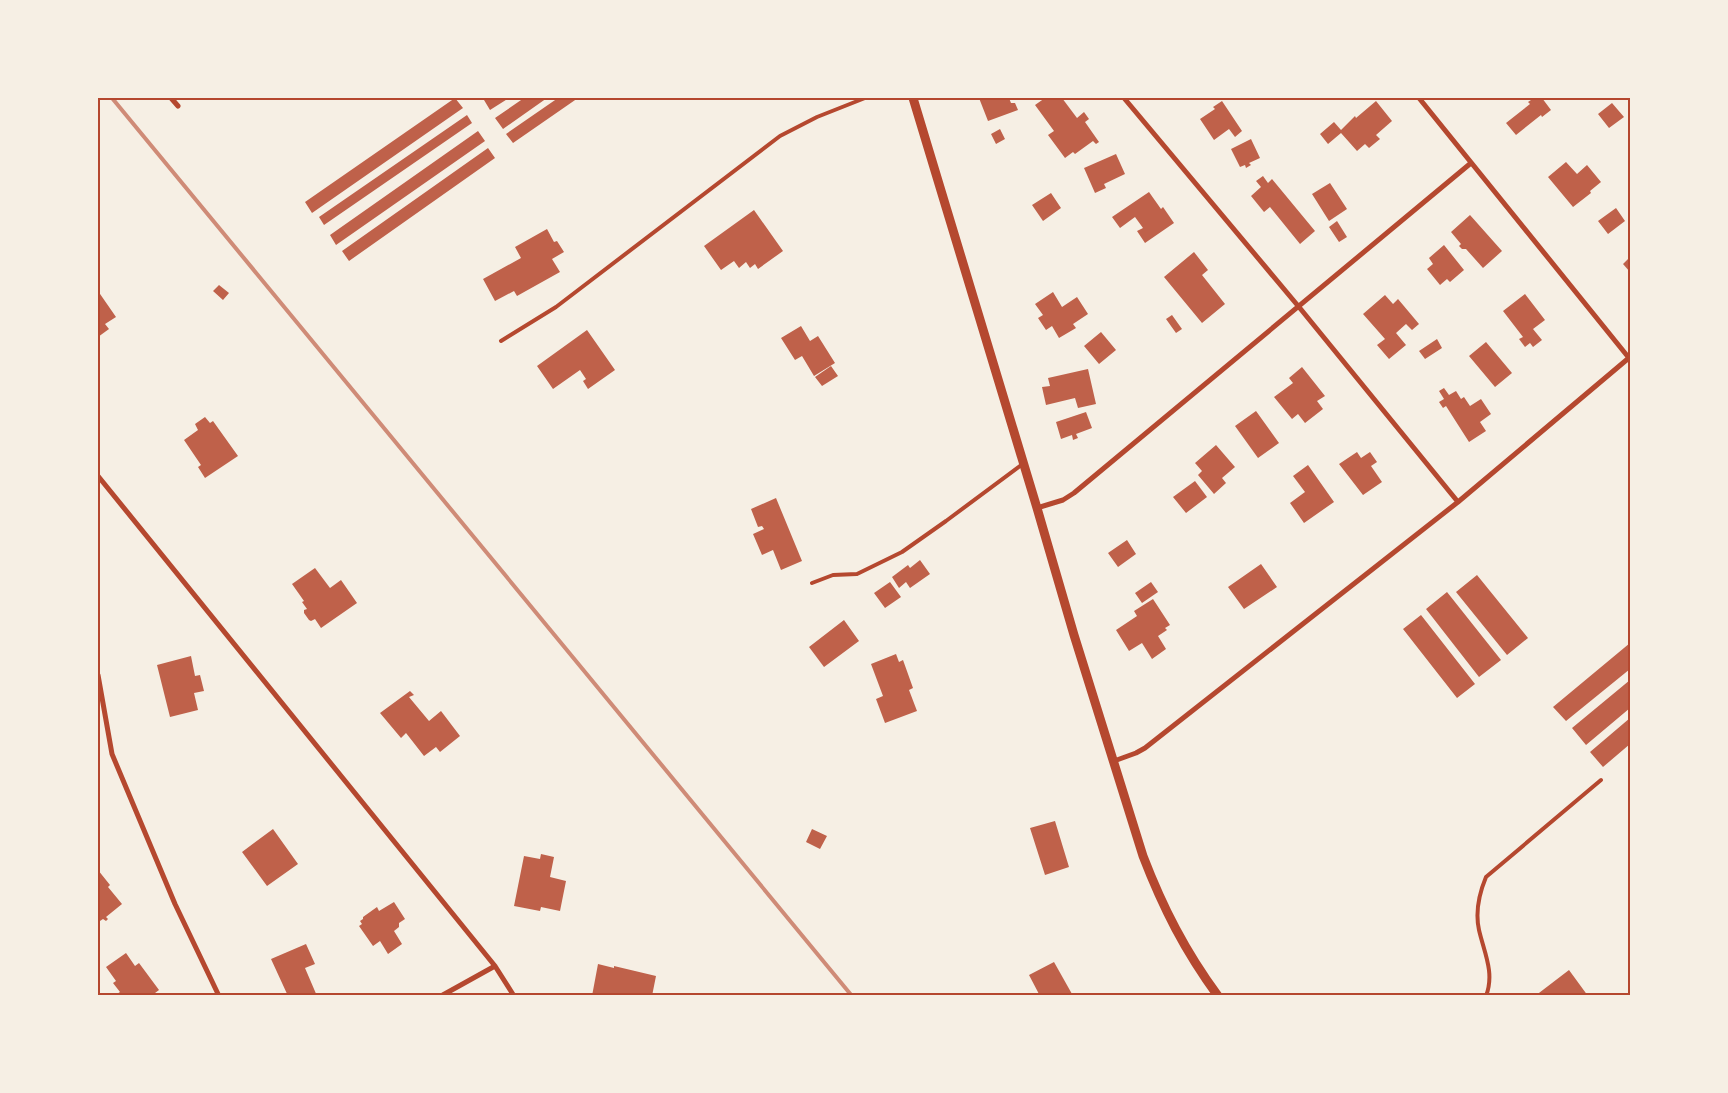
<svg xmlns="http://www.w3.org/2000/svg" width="1728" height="1093" font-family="Mulish,sans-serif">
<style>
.building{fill:#bf614a}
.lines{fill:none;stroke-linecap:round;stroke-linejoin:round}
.service{stroke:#b5482f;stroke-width:4}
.minor{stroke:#b5482f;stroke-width:5}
.tertiary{stroke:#b5482f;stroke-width:9}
.rail{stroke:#cf8b77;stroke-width:4}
.neatline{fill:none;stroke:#b5482f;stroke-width:2}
</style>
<rect width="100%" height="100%" fill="#f6efe4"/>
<path class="building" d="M 455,98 L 463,108 L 312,213 L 305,202 Z
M 488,98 L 509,98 L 490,110 L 484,100 Z
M 524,98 L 547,98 L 503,129 L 495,118 Z
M 558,98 L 578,98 L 513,143 L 506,134 Z
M 979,98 L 1009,98 L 1011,103 L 1015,103 L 1018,110 L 988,121 Z
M 1045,98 L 1062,98 L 1077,118 L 1084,112 L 1089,119 L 1085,122 L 1099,142 L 1096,144 L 1093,141 L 1075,154 L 1073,152 L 1065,158 L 1048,135 L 1054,131 L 1035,105 Z
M 1534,98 L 1542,98 L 1551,110 L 1542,117 L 1541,115 L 1516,135 L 1506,123 L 1530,104 L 1528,102 Z
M 1222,101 L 1242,131 L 1235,137 L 1229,129 L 1214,140 L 1200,119 L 1215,109 L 1213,107 Z
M 1376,101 L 1392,121 L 1376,135 L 1380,139 L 1369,148 L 1365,144 L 1357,151 L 1341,133 L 1328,144 L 1320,134 L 1334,122 L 1341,130 L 1355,116 L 1356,118 Z
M 1612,103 L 1624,117 L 1609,128 L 1598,114 Z
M 467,115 L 472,123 L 324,225 L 319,217 Z
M 1000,129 L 1005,139 L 996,144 L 991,134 Z
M 478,131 L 485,141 L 336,245 L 330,235 Z
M 1251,139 L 1260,158 L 1249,163 L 1251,165 L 1246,168 L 1245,165 L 1240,167 L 1231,149 Z
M 488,148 L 495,158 L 349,261 L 342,251 Z
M 1116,154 L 1125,174 L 1104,184 L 1106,188 L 1095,193 L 1084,168 Z
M 1566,162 L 1577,174 L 1587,165 L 1601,182 L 1590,191 L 1591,193 L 1573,207 L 1548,177 Z
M 1263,176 L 1268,183 L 1272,179 L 1315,231 L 1300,244 L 1270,207 L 1264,212 L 1251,196 L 1261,187 L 1256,181 Z
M 1330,183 L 1347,209 L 1329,221 L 1312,194 Z
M 1149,192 L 1161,209 L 1163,207 L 1174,223 L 1145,243 L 1137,231 L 1143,228 L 1135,217 L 1120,228 L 1112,217 Z
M 1051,193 L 1061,208 L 1043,221 L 1032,205 Z
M 1616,208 L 1625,221 L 1608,234 L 1598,221 Z
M 754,210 L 783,251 L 758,269 L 755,264 L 750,268 L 746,262 L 739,268 L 734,261 L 721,270 L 704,246 Z
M 1470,215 L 1502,251 L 1483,268 L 1466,249 L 1462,249 L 1459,246 L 1461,244 L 1451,232 Z
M 1337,221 L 1347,237 L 1339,242 L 1329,227 Z
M 547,229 L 554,242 L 557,241 L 564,252 L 552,259 L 560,272 L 517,296 L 514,291 L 495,301 L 483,279 L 521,258 L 515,247 Z
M 1444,245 L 1464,270 L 1450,282 L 1447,279 L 1440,285 L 1427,269 L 1433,264 L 1429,258 Z
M 1194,252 L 1208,270 L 1202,275 L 1225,304 L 1202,323 L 1164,277 Z
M 1630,257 L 1630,272 L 1623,264 Z
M 219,285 L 229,293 L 223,300 L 213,291 Z
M 98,291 L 116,317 L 105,324 L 109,329 L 98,337 Z
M 1053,292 L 1062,307 L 1077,297 L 1088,314 L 1073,324 L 1076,328 L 1059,338 L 1052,326 L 1046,330 L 1038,318 L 1043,315 L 1035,304 Z
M 1525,294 L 1545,320 L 1533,329 L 1542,340 L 1533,347 L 1530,343 L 1525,347 L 1519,339 L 1523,337 L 1503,311 Z
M 1385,295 L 1393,304 L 1398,299 L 1419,324 L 1412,330 L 1406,324 L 1396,333 L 1406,345 L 1389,359 L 1377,345 L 1385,339 L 1363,314 Z
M 1172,315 L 1182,329 L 1176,333 L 1166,319 Z
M 801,326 L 810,341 L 818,336 L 835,363 L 814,376 L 802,356 L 795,360 L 781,338 Z
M 587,330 L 615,370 L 588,389 L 583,381 L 586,379 L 580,370 L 553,389 L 537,366 Z
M 1101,332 L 1116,350 L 1099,364 L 1084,346 Z
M 1437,339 L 1442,348 L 1425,359 L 1419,351 Z
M 1486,342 L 1512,373 L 1495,387 L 1469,356 Z
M 831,366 L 838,376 L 822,386 L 815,377 Z
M 1302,367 L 1325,396 L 1317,401 L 1323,409 L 1305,423 L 1298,414 L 1292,419 L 1274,397 L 1293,383 L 1289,378 Z
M 1088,369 L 1096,404 L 1078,408 L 1075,398 L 1046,405 L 1042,387 L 1050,386 L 1048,378 Z
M 1444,388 L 1449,395 L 1456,391 L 1461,399 L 1464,397 L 1470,406 L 1481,399 L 1491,414 L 1480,422 L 1486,431 L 1469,442 L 1446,406 L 1443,408 L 1439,402 L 1444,399 L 1439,391 Z
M 1256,411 L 1279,443 L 1258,458 L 1235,426 Z
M 1086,412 L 1092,428 L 1076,434 L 1078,438 L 1073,440 L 1072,435 L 1061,439 L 1056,422 Z
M 205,417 L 210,423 L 213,421 L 238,456 L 205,478 L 198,467 L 201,465 L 184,440 L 198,430 L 195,424 Z
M 1216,445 L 1235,467 L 1222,478 L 1226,483 L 1214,494 L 1198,475 L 1202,471 L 1195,463 Z
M 1357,452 L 1361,458 L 1370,452 L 1377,462 L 1371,466 L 1382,482 L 1363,495 L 1339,464 Z
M 1308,465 L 1334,502 L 1304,523 L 1290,503 L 1305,492 L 1293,476 Z
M 1195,481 L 1207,497 L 1186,513 L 1173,497 Z
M 776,498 L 802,561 L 781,570 L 773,550 L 762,555 L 753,534 L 764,529 L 762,526 L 758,527 L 751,509 Z
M 1127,540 L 1136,554 L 1118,567 L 1108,553 Z
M 920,560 L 930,574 L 910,588 L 906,582 L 899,588 L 892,577 L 908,565 L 910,568 Z
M 1261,564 L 1277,587 L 1244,609 L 1228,587 Z
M 315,568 L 330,588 L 341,580 L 357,603 L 321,628 L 315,619 L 311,621 L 309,620 L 304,613 L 304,610 L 307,609 L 302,602 L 304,601 L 292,584 Z
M 1477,575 L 1528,638 L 1507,655 L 1456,592 Z
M 890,582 L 901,597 L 885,608 L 874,593 Z
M 1151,582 L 1158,592 L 1142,603 L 1135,593 Z
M 1447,592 L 1501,660 L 1479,677 L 1426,609 Z
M 1153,599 L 1170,625 L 1165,628 L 1167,630 L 1158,636 L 1166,649 L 1152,659 L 1142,643 L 1129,651 L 1116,630 L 1137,616 L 1134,611 Z
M 1421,615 L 1475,684 L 1457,698 L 1403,629 Z
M 844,620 L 859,641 L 824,667 L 809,647 Z
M 1630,643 L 1630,669 L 1566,721 L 1553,707 Z
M 896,654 L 899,662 L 903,660 L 913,688 L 909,690 L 917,711 L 885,723 L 876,699 L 883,696 L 871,664 Z
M 191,656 L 195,676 L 200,675 L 204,691 L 194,693 L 198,710 L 170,717 L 157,665 Z
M 1630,680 L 1630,708 L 1586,745 L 1572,728 Z
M 410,691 L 414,695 L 409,697 L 429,721 L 441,711 L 460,736 L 440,752 L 436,747 L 424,756 L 406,733 L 401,738 L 380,713 Z
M 1630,718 L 1630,744 L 1603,767 L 1590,752 Z
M 1055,821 L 1069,867 L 1045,875 L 1030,828 Z
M 273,829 L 298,864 L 267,886 L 242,852 Z
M 812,829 L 827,836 L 820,849 L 806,842 Z
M 541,854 L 554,857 L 550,877 L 566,881 L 560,911 L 541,907 L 540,911 L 514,906 L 524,856 L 540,859 Z
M 98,870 L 110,885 L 108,887 L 122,904 L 106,917 L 108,919 L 106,921 L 103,919 L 100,921 L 98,918 Z
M 394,902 L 405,919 L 399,923 L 399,927 L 394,931 L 402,944 L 388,954 L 380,941 L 373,946 L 359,926 L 362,924 L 360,921 L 363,919 L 363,917 L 377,907 L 379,911 Z
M 306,944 L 315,964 L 305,968 L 317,996 L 288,996 L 271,959 Z
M 126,953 L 135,966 L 139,963 L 159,990 L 151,996 L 114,996 L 120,992 L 113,983 L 116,981 L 106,967 Z
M 1054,962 L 1072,994 L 1070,996 L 1040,996 L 1029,975 Z
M 598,964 L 614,968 L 614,966 L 656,976 L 652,996 L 592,996 Z
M 1569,970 L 1588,996 L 1535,996 Z"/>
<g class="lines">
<path class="service" d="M 501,341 L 556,307 L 780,136 L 817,117 L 865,98
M 812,583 L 833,575 L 857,574 L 902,552 L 946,521 L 1024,463
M 1486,996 C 1495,973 1484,952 1479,930 C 1475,912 1479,894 1486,877 L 1601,780"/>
<path class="minor" d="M 171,98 L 178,106
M 1124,98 L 1299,307 L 1458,502
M 1419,98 L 1629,358
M 98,476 L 495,966 L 514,996
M 1037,508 L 1063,500 L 1074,493 L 1471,163
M 98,675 L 112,754 L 175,904 L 219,996
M 1114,761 L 1136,753 L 1145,748 L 1458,502 L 1630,357
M 441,996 L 495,966"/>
<path class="tertiary" d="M 913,98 L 1037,508 L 1074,635 L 1143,856 C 1163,908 1185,951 1218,996"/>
<path class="rail" d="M 112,98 L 852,996"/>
</g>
<rect width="1728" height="1093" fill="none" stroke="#f6efe4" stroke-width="198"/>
<rect x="99" y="99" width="1530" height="895" class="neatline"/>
</svg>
